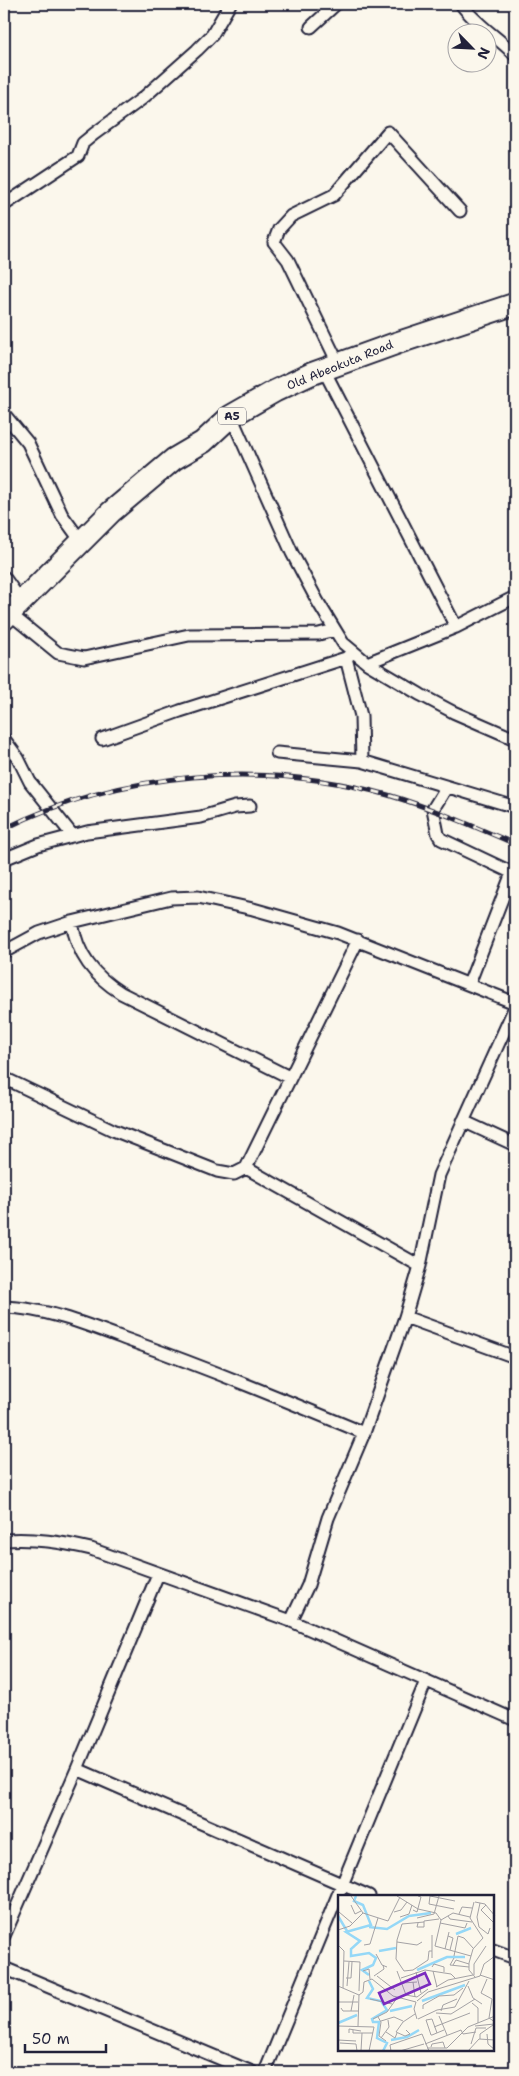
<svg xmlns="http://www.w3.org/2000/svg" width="519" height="2076" font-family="'Shantell Sans',sans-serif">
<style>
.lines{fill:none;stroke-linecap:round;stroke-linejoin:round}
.street-casing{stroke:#22223b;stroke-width:15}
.highway-casing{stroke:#22223b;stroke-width:25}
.street{stroke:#fbf7ec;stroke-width:11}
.highway{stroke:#fbf7ec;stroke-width:21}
.rail-casing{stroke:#22223b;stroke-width:5}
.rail{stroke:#fbf7ec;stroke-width:3;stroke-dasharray:9;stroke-linecap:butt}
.labels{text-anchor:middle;stroke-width:4.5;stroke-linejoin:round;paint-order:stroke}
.shield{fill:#fbf7ec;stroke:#636270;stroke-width:1}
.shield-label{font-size:11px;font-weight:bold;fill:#22223b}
.street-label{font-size:12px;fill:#22223b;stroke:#fbf7ec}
.inset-river{fill:none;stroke:#95d8f7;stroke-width:2.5}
.inset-road{fill:none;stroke:#a4a2a5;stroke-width:1}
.view{fill:#7b2cbf;fill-opacity:0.15;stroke:#7b2cbf;stroke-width:2.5}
.inset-edge{fill:none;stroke:#22223b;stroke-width:2.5}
</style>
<rect width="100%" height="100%" fill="#fbf7ec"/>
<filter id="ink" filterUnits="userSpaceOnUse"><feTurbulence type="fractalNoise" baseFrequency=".02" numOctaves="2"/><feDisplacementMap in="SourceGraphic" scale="10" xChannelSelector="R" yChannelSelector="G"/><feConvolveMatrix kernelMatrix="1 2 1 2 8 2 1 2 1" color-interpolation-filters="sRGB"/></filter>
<g filter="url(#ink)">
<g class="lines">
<defs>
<path id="street" d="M 461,4 C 476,25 498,37 515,55
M 311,27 L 336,4
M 4,205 L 78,156 L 83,143 L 94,134 L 143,98 L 197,50 L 212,35 L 230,4
M 339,365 L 288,260 L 274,242 L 279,229 L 291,216 L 334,195 L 388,132 L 460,211
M 324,370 L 456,627
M 4,414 L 28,443 L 62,515 L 81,541
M 231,416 L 292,553 L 318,602 L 343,643 L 367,663 L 421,695 L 453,712 L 515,739
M 4,577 L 21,601
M 9,613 L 58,653 L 84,658 L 189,635 L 319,634 L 334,630
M 346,658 L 361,716 L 362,761
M 367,663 L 456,627 L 515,597
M 4,739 L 18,758 L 30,782 L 73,836
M 102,739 L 180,711 L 346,658 L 353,652
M 277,753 L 362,761 L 515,807
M 446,788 L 433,809 L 438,834 L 441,839 L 515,874
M 4,859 L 38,845 L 87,832 L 201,817 L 235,807 L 250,806
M 72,922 C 77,955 94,976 121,993 L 289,1077
M 4,952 L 39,933 L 72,922 L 171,898 L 198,897 L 253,909 L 338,933 L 515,1003
M 469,984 L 512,873
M 4,1078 L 113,1130 L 217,1171 L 234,1174 L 246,1168 L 420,1266
M 463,1121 L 515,1145
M 246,1168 L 358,940
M 4,1307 C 47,1308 91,1326 131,1341 C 210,1369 287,1401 364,1433
M 405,1317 L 515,1357
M 4,1540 C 35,1538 61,1542 91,1549 L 291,1621 L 515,1720
M 291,1621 L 308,1585 L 328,1518 L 364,1433 L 405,1317 L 420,1266 L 439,1175 L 515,1007
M 77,1769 L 369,1896
M 4,1936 L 77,1769 L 158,1574
M 493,1950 L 515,1958
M 4,1968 L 252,2072
M 265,2072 L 426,1681"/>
<path id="highway" d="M 4,619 L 111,512 L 174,459 L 203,442 L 231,416 L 275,391 L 311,374 L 397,343 L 515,304"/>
</defs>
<use href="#street" class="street-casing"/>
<use href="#highway" class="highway-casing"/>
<use href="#street" class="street"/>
<use href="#highway" class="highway"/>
<defs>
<path id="rail" d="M 4,829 C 120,771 263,760 388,795 C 432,808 473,826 515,844"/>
</defs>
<use href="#rail" class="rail-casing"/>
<use href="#rail" class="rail"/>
</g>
</g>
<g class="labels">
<rect class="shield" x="218" y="407.5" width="28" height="17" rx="4"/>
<g class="shield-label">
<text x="232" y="420">A5</text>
</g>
<g class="street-label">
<text transform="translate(340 365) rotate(-22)" y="4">Old Abeokuta Road</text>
</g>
</g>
<g transform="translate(338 1895)">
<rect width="156" height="156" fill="#fbf7ec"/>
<path class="inset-river" d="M 18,1 L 16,6 L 25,10 L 33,30 L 8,37 L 22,46 L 13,54 L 13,61 L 31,58 L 38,63 L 35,70 L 24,75 L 31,80M 0,21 L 9,36M 31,32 L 49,34 L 71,21 L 93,18M 118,39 L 133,33M 41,56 L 58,53M 79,75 L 109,62 L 127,62M 31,86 L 35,94 L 29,103 L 43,106 L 49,115 L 34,124 L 35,127 L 41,127 L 39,143 L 49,148 L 45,156M 84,106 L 127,90M 52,116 L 74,111M 0,128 L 19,120M 53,145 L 69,142 L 81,135"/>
<path class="inset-road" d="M 13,1 L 25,18 L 50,26 L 62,2M 59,1 L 80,14 L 98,18 L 103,25 L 115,18M 92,1 L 91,9 L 116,14M 92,1 L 117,6M 136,7 L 132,23 L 145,43M 137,7 L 147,9 L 157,21M 142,8 L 139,22 L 141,32 L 150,39 L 152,33M 13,10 L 17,19 L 23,16M 148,10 L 143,15 L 157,29M 75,15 L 79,17 L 83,2 L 80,1M 1,17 L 14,28M 56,17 L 63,15 L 69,7M 115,18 L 132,22M 121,19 L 124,12 L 134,13M 110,21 L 112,24 L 134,27M 62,22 L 71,19 L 74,10M 79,23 L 96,19 L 101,1M 103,25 L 97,51 L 133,61M 86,27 L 64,29 L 59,45 L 58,64 L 66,76 L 75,75 L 90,65 L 91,56 L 94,56M 80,28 L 79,32 L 86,32 L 86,26 L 101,24M 102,28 L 127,33 L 129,28M 0,35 L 12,31 L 25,18M 110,41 L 115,43 L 112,55M 59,47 L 79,50 L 84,47M 0,50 L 6,56 L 5,93M 26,50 L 32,49 L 40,23M 107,54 L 111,37M 38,59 L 44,70 L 49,72M 116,61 L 120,41 L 126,43 L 135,53M 94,63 L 94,40M 116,63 L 112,70 L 131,72M 6,66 L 22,67 L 21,96M 115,70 L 118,65 L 131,69M 94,72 L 96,69 L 106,72 L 106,77M 25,76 L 31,74 L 32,84M 59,76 L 68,100 L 79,102 L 90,94M 95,76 L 99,92M 78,77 L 83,98M 136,80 L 136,69 L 148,51M 142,80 L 157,85M 36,81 L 46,74 L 45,70M 39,81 L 57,95M 137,82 L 131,75 L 131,68 L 135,54 L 145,43M 8,83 L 13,83 L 14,67M 63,83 L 87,75 L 113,79 L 117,83M 149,84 L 143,98 L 154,104 L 151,123 L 157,127M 75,87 L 77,102M 64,88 L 79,87M 0,91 L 21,100 L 25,97 L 26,87 L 34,84 L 55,101 L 78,107M 9,91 L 11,67M 130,91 L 135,103 L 144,109M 98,92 L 110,85 L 135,80M 32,104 L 54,109M 79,106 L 90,97 L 142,81 L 146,69 L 157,61M 0,107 L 20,107M 78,107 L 76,114 L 79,124M 134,108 L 140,113 L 140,128M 3,113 L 5,116 L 20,116M 85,114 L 85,110 L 101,101 L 116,100 L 125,93M 13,116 L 16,100M 103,116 L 105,110 L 119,104M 98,118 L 113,119 L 137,104M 101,121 L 109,140M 40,122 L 43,127 L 41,141 L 48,146M 35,124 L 49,117 L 59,103M 80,124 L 99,115 L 117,112 L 131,86M 43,126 L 56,122 L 65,126M 0,131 L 36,132 L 31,156M 20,131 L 21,100M 137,131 L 156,129M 96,132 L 132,118M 15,135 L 15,138 L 35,138M 68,135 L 72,139 L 67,141 L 58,137 L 65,127 L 77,119M 48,137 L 57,143 L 59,138M 11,138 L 11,134 L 23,136M 99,138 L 94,124 L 88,125 L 93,140 L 94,140 L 106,135M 84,139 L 91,156M 149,139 L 150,149 L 157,155M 43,143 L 51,132 L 50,125M 142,144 L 142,139 L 155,130M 0,145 L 18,146M 2,148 L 18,149 L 19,156M 87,149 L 123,135 L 125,139 L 138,137M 133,149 L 138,133 L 148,133M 93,152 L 94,149 L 105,147 L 107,153M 89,153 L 109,153 L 130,132 L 157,121M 23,156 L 24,138M 53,156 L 52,150 L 84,139M 62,156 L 86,149M 130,156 L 141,144 L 157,145"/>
<path class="view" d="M 87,78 L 92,89 L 46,109 L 41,98 Z"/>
<rect width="156" height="156" class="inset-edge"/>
</g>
<rect width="519" height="2076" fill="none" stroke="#fbf7ec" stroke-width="20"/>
<rect x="10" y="10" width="499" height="2056" fill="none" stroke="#22223b" stroke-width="2" filter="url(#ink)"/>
<g transform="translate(472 48) rotate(114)"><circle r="24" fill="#fbf7ec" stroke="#a4a2a5"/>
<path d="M0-4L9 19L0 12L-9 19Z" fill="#22223b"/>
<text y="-8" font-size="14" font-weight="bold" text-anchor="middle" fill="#22223b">N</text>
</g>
<path d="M25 2044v8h81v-8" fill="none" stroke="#22223b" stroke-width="2.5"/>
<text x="32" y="2044" font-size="15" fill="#22223b" stroke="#fbf7ec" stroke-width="4" paint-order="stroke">50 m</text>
</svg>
